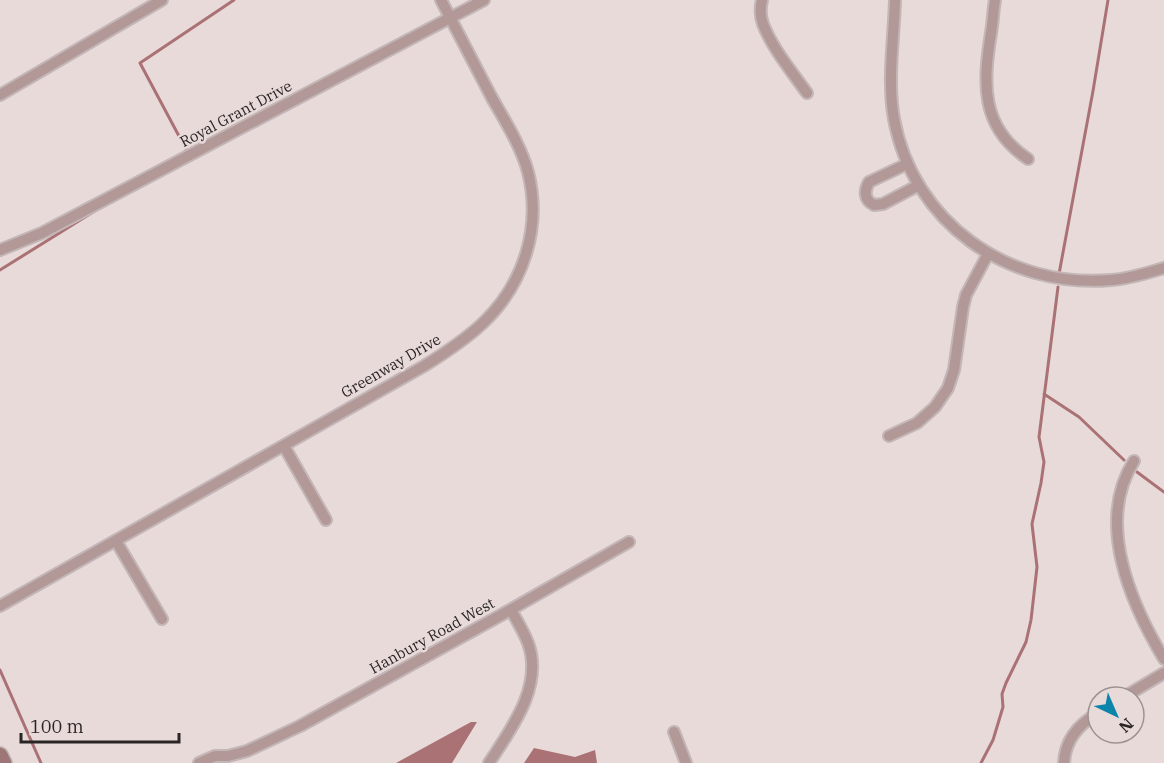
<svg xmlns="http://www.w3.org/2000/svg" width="1164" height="763" font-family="'IBM Plex Serif',serif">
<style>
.water{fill:#aa7274}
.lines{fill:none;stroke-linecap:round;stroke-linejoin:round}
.stream{stroke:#aa7274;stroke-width:3}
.street-casing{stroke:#c3b6b6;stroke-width:14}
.secondary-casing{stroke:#c3b6b6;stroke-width:18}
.street{stroke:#b39898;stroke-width:10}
.secondary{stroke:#9d7677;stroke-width:15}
.labels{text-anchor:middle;stroke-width:5;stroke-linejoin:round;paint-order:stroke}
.street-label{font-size:15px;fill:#2a2525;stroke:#e9dada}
</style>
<rect width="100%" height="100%" fill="#e9dada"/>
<path class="water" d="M 471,722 L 477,722 L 452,763 L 396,763 Z
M 534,748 L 575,757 L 595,750 L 597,763 L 524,763 Z"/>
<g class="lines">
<path class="stream" d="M 188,153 L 140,63 L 234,0
M 0,270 L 98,209
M 1059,274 L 1093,91 L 1108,0
M 1044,394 L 1079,417 L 1124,460
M 1137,472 L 1164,492
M 0,670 L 41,763
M 981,763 L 993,740 L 1003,707 L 1002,694 L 1006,683 L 1026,642 L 1031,620 L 1037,567 L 1032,524 L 1041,483 L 1044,462 L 1039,437 L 1058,287"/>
<defs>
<path id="street" d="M 762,0 C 760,8 760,16 763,24 C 772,48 792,72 807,93
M 895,0 C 894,39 887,80 894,119 C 913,222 1007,289 1111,280 C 1129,279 1147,273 1164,268
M 995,0 C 993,11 993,22 991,33 C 983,83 980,127 1028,159
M 0,95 L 162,0
M 907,164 L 869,182 C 864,191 864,200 874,205 L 883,204 L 919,185
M 0,250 L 42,233 L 484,0
M 889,436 L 917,423 L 935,407 L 948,388 L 954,370 L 963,307 L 966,295 L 988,254
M 284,446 L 326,520
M 1134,461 C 1095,522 1131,604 1164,659
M 116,541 L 162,619
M 0,606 L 424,366 C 445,353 465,340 483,323 C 524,284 542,227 528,172 C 521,146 505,121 492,98 C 475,65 458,32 441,0
M 1124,697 L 1164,673
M 674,732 L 686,763
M 199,763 L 215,756 L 228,756 L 247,751 L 300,726 L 503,614 L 629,542
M 489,763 C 511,729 544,686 528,643 C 524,632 517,621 511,610
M 1064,763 C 1065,740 1079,724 1098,713"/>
<path id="secondary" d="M 0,755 L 4,763"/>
</defs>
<use href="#street" class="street-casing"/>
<use href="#secondary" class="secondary-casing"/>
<use href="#street" class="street"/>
<use href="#secondary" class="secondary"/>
</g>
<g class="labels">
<g class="street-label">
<text transform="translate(236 114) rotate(-28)" y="5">Royal Grant Drive</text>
<text transform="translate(391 366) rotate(-30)" y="5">Greenway Drive</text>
<text transform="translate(432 636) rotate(-29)" y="5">Hanbury Road West</text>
</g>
</g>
<g transform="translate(1116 715) rotate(136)"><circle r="28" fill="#e9dada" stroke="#9d9292" stroke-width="1.5"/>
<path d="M0-4.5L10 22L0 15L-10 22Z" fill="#0d85aa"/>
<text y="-9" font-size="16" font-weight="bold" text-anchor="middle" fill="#2a2525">N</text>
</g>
<path d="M21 733v9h158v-9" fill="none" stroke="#2a2525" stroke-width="3"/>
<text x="30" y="733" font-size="18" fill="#2a2525" stroke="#e9dada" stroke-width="4.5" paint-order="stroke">100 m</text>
</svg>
